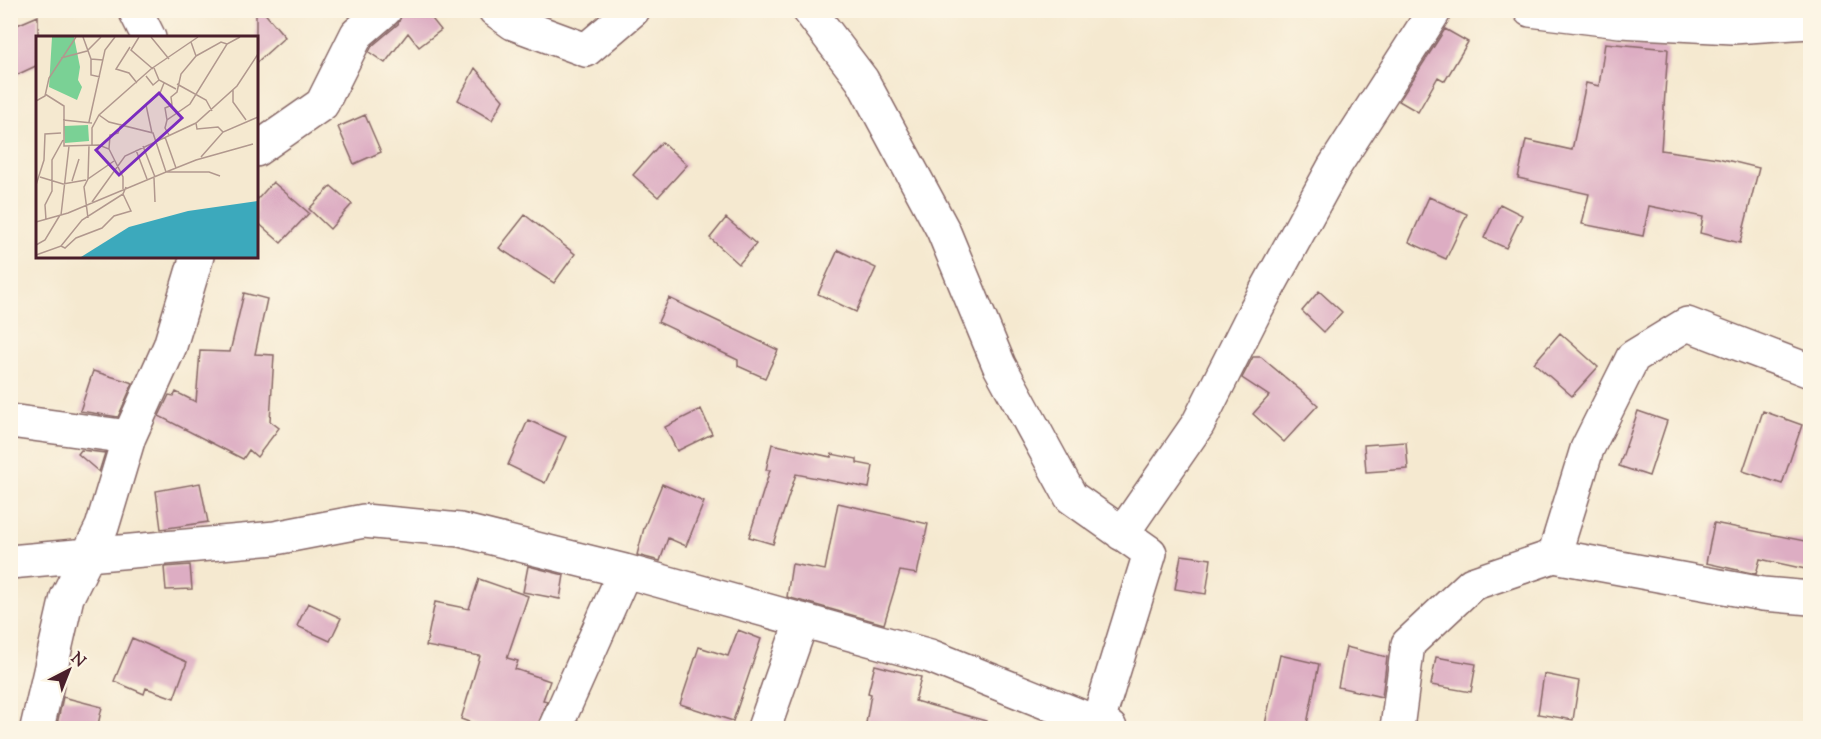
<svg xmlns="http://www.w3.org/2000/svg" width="1821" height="739" font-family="'Sorts Mill Goudy',serif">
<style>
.building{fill:#ddadc3}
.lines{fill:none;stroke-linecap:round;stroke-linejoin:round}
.minor-casing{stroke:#866665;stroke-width:36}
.minor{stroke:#fff;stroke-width:33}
.inset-road{fill:none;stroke:#b1988e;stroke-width:1.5}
.view{fill:#7b2cbf;fill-opacity:0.15;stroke:#7b2cbf;stroke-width:3}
.inset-edge{fill:none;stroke:#4a1f2b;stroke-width:3}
</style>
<rect width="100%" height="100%" fill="#fcf5e5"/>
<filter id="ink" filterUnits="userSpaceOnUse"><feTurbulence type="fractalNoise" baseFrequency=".0167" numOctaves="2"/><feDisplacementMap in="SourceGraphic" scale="12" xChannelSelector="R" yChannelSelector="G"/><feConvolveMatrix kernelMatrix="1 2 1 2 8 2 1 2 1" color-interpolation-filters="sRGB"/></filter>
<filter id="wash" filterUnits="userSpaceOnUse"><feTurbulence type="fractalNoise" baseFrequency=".008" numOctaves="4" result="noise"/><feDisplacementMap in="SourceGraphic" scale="24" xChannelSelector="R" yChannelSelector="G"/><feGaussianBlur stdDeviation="1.35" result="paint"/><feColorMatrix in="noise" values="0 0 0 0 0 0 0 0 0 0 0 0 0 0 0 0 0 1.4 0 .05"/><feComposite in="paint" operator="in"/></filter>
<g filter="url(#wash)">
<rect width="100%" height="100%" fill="#f5e9d0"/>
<g id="blocks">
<path class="building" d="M 256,10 L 262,10 L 285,37 L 256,63 Z
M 403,10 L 425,10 L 441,30 L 419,47 L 408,33 L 385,63 L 369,52 L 372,46 L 398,24 Z
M 38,16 L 38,65 L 10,78 L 10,28 Z
M 1445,29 L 1468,42 L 1445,81 L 1438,77 L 1418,112 L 1399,101 Z
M 1605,43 L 1668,49 L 1661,150 L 1718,158 L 1759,168 L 1740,243 L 1700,233 L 1703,217 L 1649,206 L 1643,236 L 1582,224 L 1589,194 L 1518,178 L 1526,140 L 1572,150 L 1586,83 L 1599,86 Z
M 475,68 L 503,100 L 492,120 L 458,100 Z
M 365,115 L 381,152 L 354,164 L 338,127 Z
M 662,142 L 687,165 L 658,197 L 633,175 Z
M 273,182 L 309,213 L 281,243 L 256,221 L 256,201 Z
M 331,186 L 352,204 L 330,229 L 309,209 Z
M 1429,197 L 1467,214 L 1446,259 L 1409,242 Z
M 1500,204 L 1522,215 L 1506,248 L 1484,238 Z
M 525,215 L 575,254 L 554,283 L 499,248 Z
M 726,218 L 756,244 L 739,264 L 710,238 Z
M 838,250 L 876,268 L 856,312 L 818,294 Z
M 1319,291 L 1342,312 L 1324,332 L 1302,311 Z
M 244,293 L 267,299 L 255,354 L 274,355 L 270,421 L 279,428 L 257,457 L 249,450 L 243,459 L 159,416 L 169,395 L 174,396 L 176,392 L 196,402 L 200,351 L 230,352 Z
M 669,298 L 778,350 L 765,378 L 738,366 L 738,360 L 658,322 Z
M 1560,333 L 1598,367 L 1572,396 L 1534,363 Z
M 1253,357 L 1261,357 L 1318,405 L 1284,442 L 1253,414 L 1269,396 L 1242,378 Z
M 93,371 L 133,383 L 118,417 L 80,411 Z
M 701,409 L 712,434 L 677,451 L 665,427 Z
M 1638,411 L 1667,421 L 1649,476 L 1619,466 Z
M 1763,411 L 1802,425 L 1782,484 L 1743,471 Z
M 528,420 L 566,437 L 545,483 L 508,465 Z
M 1406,442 L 1408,469 L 1366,472 L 1364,445 Z
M 772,444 L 831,457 L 832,454 L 857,459 L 857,463 L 873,466 L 869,488 L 796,474 L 773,544 L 749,537 L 770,470 L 766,470 Z
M 81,450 L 105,453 L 99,472 L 78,454 Z
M 200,483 L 208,522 L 161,529 L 156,491 Z
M 662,484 L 704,502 L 686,546 L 668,538 L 660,561 L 637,555 L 644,528 Z
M 838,503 L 928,524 L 917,574 L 900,571 L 884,624 L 787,597 L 792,564 L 825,570 Z
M 1714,523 L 1810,542 L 1810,570 L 1760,559 L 1756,574 L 1706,563 Z
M 1181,555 L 1211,559 L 1206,594 L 1175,589 Z
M 190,565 L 192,589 L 166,590 L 164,567 Z
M 528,566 L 564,575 L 560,599 L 523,592 Z
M 479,579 L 528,596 L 507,658 L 518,661 L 515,669 L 550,681 L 543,700 L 547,701 L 537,729 L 487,729 L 461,719 L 480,656 L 426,646 L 435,602 L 469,609 Z
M 308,603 L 341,618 L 330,641 L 297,626 Z
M 738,630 L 761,639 L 733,721 L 680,704 L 699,647 L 728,656 Z
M 132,638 L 187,662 L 174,698 L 146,688 L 144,694 L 114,681 Z
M 1346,647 L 1387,657 L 1382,697 L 1338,687 Z
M 1280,655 L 1319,664 L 1306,729 L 1264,729 Z
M 1436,657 L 1476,664 L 1471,692 L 1431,685 Z
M 875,665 L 921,677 L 915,701 L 986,721 L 985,729 L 865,729 L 871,694 L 868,693 Z
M 1544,674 L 1579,681 L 1573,720 L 1538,714 Z
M 63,697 L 102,707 L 97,729 L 56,729 Z"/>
</g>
</g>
<g filter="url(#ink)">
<use href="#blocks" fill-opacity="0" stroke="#866665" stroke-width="1.5"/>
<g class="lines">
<defs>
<path id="minor" d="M 135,10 L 149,38
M 495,10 L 513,23 L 586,50 L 633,10
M 809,10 L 862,80 L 943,230 L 999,365 L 1071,497 L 1150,553 L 1096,728
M 1530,10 L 1620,21 L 1733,27 L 1810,22
M 256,150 L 322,104 L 357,34 L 385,10
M 10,421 L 129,437
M 1122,534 L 1198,424 L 1255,311 L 1334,167 L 1435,10
M 1554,556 L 1587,449 L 1633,357 L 1687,324 L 1810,371
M 10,562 L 275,538 L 364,521 L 460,530 L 625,571 L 930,656 L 1110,728
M 37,728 L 67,597 L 102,527 L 129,437 L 170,346 L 197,256
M 555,728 L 625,571
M 764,728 L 802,620
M 1397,728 L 1408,644 L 1472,584 L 1554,556 L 1763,594 L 1810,598"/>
</defs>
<use href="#minor" class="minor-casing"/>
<use href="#minor" class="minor"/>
</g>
</g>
<g transform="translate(36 36)">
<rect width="222" height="222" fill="#f5e9d0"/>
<path d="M 16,1 L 38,1 L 44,31 L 42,44 L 46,51 L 41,64 L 13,51 ZM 52,89 L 53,105 L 29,107 L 28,90 Z" fill="#7ad195"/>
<path d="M 222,165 L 222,221 L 45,221 L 93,191 L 152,175 Z" fill="#3ca9bc"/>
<path class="inset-road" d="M 47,1 L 55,23 L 67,24M 103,1 L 95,14 L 117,33M 115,1 L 133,23M 94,11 L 80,33 L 93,37 L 101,47M 160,20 L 185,6 L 191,8M 25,22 L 51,15 L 65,1M 55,23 L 55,39 L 64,41M 118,32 L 123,44 L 140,53M 110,40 L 117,49 L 123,44M 141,48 L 170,64 L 176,75M 197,54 L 197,66 L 210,84M 9,58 L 28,70 L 28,110 L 63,109 L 73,113 L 87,141 L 87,153M 0,65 L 9,60 L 13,42 L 40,1M 0,73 L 0,98M 63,79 L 73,86 L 117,97 L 130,136 L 160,124 L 217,108M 27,84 L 56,87M 131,84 L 129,72 L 136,69 L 135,61 L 141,56 L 145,38 L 160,20 L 155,6M 53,86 L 69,14 L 79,1M 160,87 L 161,93 L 182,91 L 187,96M 116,97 L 110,69 L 124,57 L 128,47M 133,99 L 129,92 L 131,84 L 154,68 L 191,8 L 204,1M 129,101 L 140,132M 56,109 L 56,92 L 63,79 L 115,33 L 162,1M 107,110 L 119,141M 73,113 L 74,99 L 82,97 L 85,88M 100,114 L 111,143M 165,121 L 187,96 L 222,81M 4,141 L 27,148 L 50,144M 118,142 L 119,166M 52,143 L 53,109M 36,145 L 43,123M 0,149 L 8,124 L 9,98 L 25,97M 56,166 L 89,120 L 160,87 L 201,50 L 222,18M 25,179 L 33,110M 52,182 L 48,151 L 52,143 L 78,125M 10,184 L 9,169 L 16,155 L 16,124 L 27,104M 0,186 L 32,177 L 130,136 L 173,136 L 184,140M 0,209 L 9,204 L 24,179M 25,210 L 46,184 L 87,158M 0,219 L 25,210 L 29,212 L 40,202 L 66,192 L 78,180 L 95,175 L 87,158 L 90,151"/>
<path class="view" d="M 123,57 L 146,82 L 83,139 L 60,114 Z"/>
<rect width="222" height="222" class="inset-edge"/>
</g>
<rect width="1821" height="739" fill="none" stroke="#fcf5e5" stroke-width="36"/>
<g transform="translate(69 670) rotate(42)" stroke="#fcf5e5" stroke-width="4.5" paint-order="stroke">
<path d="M0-4.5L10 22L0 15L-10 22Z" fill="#4a1f2b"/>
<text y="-9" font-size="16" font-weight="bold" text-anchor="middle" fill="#4a1f2b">N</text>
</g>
</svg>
